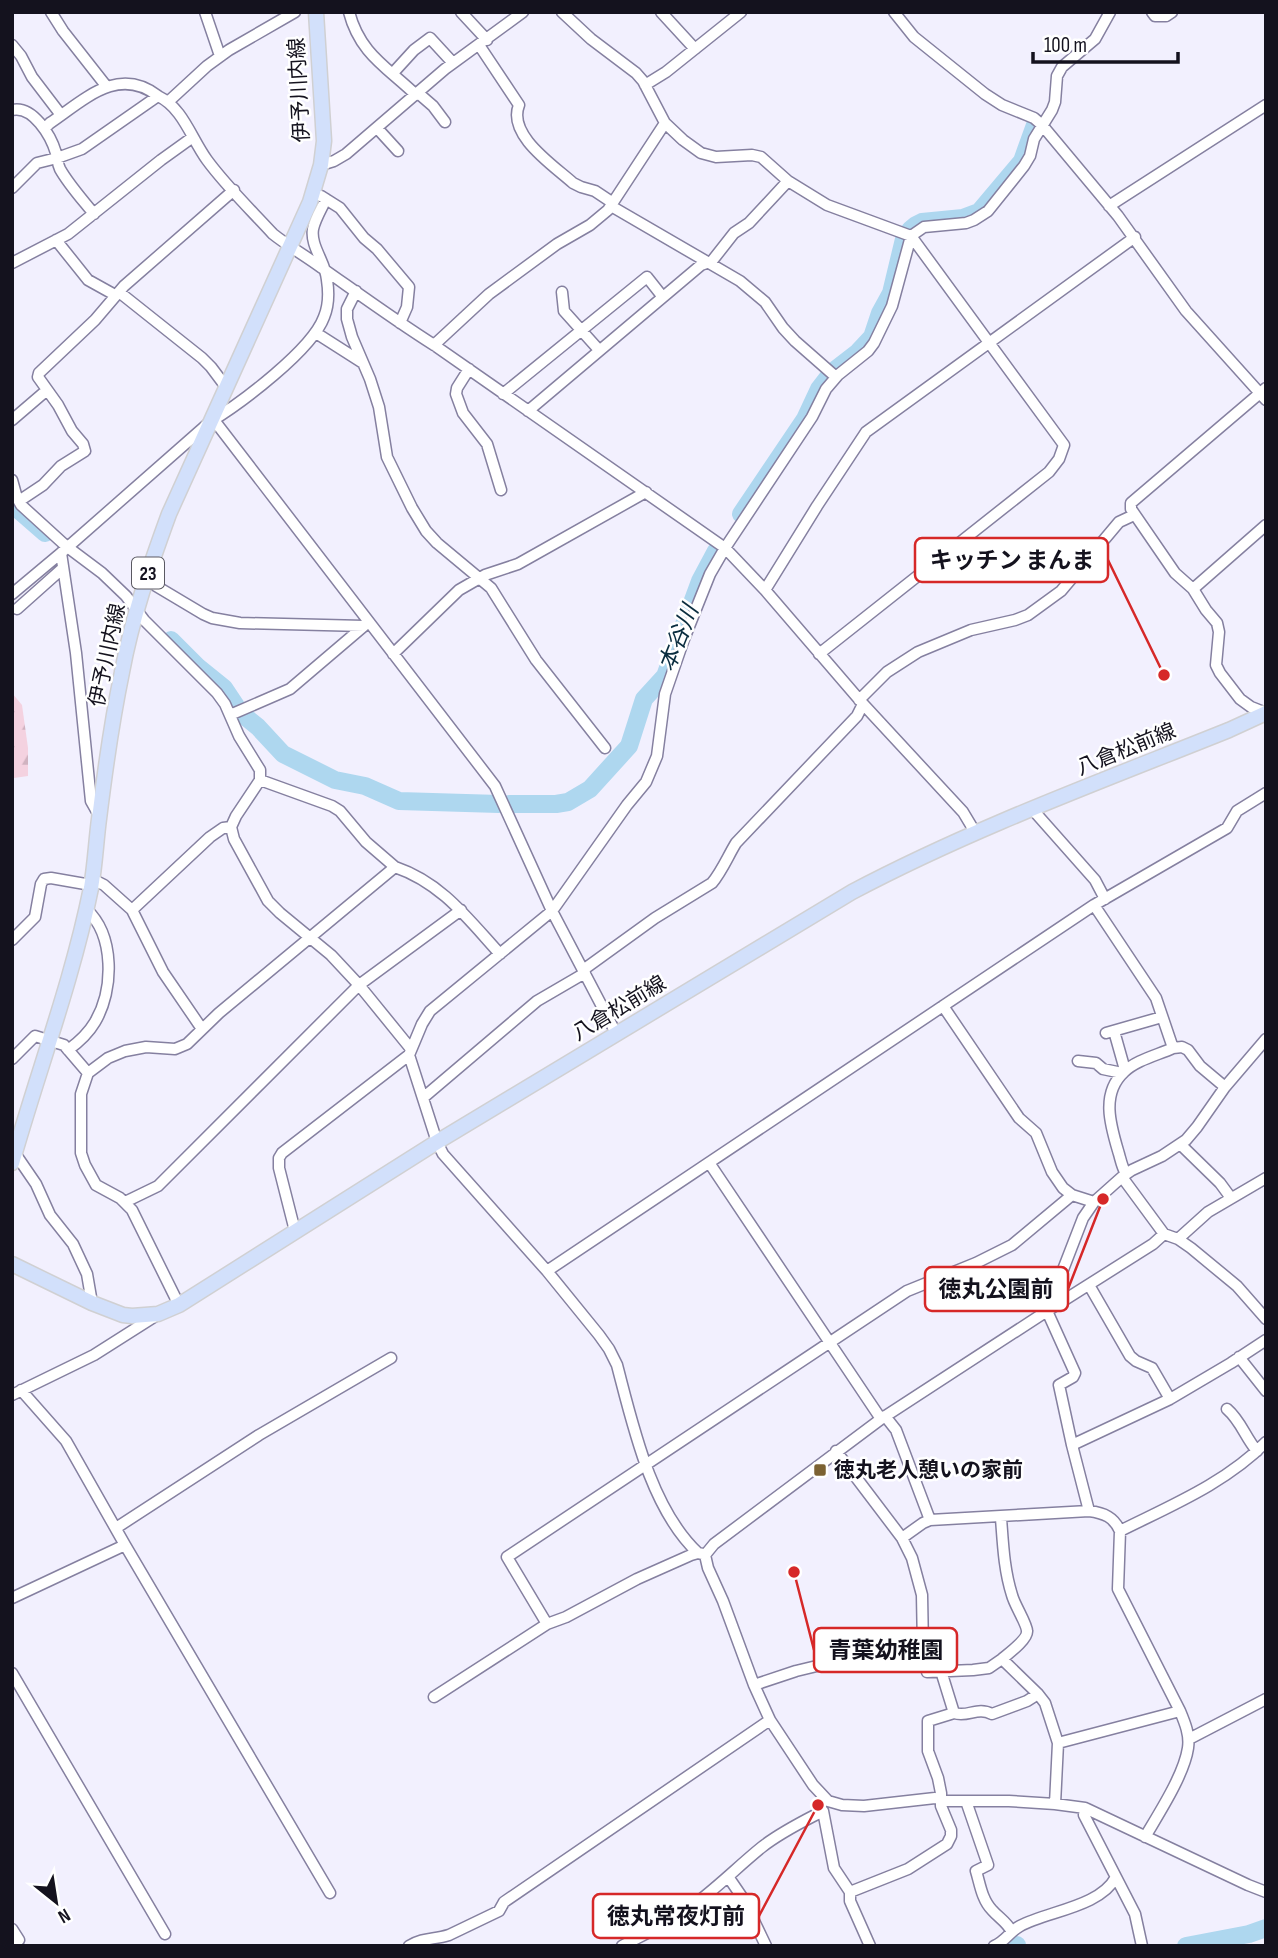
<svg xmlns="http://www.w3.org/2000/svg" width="1278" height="1958" font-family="'Sofia Sans Condensed','Noto Sans JP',sans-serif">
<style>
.forest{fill:url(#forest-firs)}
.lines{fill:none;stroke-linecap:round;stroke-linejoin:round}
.river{stroke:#aed7ef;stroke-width:18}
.minor-casing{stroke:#8580a0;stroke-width:13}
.major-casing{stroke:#d0d0d2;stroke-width:17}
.minor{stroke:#fff;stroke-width:10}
.major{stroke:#d2e0fb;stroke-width:14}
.poi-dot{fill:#7c6233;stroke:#fff;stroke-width:2.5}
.labels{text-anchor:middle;stroke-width:5;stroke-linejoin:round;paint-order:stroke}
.shield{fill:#fff;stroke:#5a5962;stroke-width:2}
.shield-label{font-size:19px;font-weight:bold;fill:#14121e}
.street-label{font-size:21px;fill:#14121e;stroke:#fff}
.poi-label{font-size:21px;font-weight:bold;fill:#14121e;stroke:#fff;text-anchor:start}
.water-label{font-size:23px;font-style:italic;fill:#0a2d3f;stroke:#fff}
.leader{fill:none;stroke:#d62828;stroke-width:2.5}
.callout-dot{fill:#d62828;stroke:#fff;stroke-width:2.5}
.callout{fill:#fff;stroke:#d62828;stroke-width:2.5}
.callout-label{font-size:23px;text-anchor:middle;font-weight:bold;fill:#14121e}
</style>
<defs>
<pattern id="forest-firs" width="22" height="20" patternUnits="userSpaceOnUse" patternTransform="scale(1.75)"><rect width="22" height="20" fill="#f4d2e0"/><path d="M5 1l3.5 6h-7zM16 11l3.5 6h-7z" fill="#d0b3c0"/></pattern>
</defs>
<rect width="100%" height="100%" fill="#f2f0fe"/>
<path class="forest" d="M 12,693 L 22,705 L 28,748 L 28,776 L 14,778 L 12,776 Z"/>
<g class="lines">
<path class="river" d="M 910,230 L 916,225 L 922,222 L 963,218 L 979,212 L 1022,161 L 1035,125
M 836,369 L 858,352 L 872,337 L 880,313 L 891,293 L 904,239
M 12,502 L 14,506 L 45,533
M 741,514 L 805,419 L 819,389 L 829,376
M 171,640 L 198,667 L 224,688 L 236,706
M 242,714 L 258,727 L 283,754 L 335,780 L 365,786 L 399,801 L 499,804
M 509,804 L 556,804 L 568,802 L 590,789 L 629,746 L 644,699 L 665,676 L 700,581 L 716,551
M 1017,1945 L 1017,1946
M 1186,1946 L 1249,1934 L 1266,1928"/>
<defs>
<path id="minor" d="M 51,12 L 63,31 L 107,87
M 205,12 L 220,56
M 349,12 C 360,54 387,67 416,95
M 461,12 L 487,40
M 562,12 L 591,39 L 636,73 L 643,81 L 665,123 L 683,140 L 701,153 L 716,157 L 752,155 L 761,157 L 788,181 L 827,205 L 911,236 L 1064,445 L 1059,459 L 1049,472 L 819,654
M 661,12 L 695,49
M 894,12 L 914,37 L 985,94 L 1002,105 L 1034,118 L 1042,125 L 1118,216 L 1186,311 L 1266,400
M 1152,12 L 1155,16 L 1166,16 L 1172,12
M 12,45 L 21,56 L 32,77 L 61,115
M 479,45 L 519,105 C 507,135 553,165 573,183 L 581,187 L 595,191 L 613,203
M 393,73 L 414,50 L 430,38 L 453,63
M 645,85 L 666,72 L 741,12
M 418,93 L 433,106 L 445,122
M 169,101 L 207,66 L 229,50 L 295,12
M 12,110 C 33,105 51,136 56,153 C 58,158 57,163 60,169 C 69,185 82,199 94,214
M 45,128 L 50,123 C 84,100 118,65 158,96
M 377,128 L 398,151
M 321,165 L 334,161 L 346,154 L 445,69 L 523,12
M 12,188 L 37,163 L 57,158 L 82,149 L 158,96 C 183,108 191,138 207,160 C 226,186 251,210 273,234 C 288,246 306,256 322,268 C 359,294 396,321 434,345 L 725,548 L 765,590 L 863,704 L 963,812 L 975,832
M 321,196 L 340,208 L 364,238 L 377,249 L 409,287 L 407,307 L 400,323
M 611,206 L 740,281 L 765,302 L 783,328 L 795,341 L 836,377
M 1109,206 L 1266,105
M 56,240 L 88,280 L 115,295
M 12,263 L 68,234 L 161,160 L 193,137
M 356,291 L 347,309 L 347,319 L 352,337 L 370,379 L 379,407 L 387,457 L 412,508 L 426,531 L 437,543 L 491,588 L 536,660 L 605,748
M 119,292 L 202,358 L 211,367 L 226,387
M 562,292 L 564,311 L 599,350
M 316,333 L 363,363
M 434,345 L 489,294 L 557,244 L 590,225 L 608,210 L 665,123
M 469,369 L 457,388 L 456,394 L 463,413 L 487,444 L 501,490
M 503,394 L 647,277 L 662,296
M 528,411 L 701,265 L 712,261 L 734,233 L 749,223 L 788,181
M 12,420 L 47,390
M 210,422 L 217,424 L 495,786 L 552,911 L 617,1035
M 12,480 L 17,498 L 21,505 L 66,546 L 102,573 L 126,596 L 144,620 L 217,693 L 225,704 L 239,736 L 260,770 L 260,780 L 236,816 L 231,827 L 234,839 L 268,901 L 280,913 L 331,955 L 359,985 L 411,1049
M 19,501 L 43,485 L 61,466 L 85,451 L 83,444 L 72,431 L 58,405 L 38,377 L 39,373 L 95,320 L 124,286 L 234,190
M 1266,525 L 1193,589 L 1206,610 L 1217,623 L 1219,632 L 1216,665 L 1220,673 L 1240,699 L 1251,707 L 1266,713
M 146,580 L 203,614 L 212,618 L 240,623 L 364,626
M 1193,589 L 1175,573 L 1131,509 L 1131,503 L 1266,388
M 765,590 L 817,506 L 866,432 L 1135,237
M 12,594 L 61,553
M 17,609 L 63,568
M 393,654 L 459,590 L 485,575 L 518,564 L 646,492
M 859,700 L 887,672 L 918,652 L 971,630 L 1015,620 L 1028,615 L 1061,591 L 1119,522 L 1134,515
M 230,715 L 290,689 L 364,626
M 1033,810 L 1095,880 L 1105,899
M 100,817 L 91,801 L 76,653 L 61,553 L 210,422 C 241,403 312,350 324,317 C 329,305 329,293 327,280 C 326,263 310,246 313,229 C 315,219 322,208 326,199
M 395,867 C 442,883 468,919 500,954
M 92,879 L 104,885 L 132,910 L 163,972 L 202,1029
M 1094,905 L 1156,998 L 1173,1048 L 1182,1047 L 1188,1050 L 1200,1066 L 1225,1087
M 132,910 L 210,837 L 223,828 L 231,827
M 12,940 L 35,917 L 41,884 L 44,879 L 51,878 L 91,885
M 583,970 L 655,918 L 712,883 C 722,871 728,856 736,843 L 857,716 L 863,704
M 943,1006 L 1019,1118 L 1036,1133 L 1052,1172 L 1063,1188 L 1072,1195 L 1094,1202
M 1114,1031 L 1125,1070
M 1106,1033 L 1162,1017
M 1266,1039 L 1225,1087 L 1197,1127 L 1186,1140 L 1162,1156 L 1132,1170 L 1122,1177 L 1094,1202 L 1083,1218 L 1047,1311 L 881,1419 L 714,1544 L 705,1555 L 708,1568 L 723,1601 L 754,1685 L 770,1720 L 813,1785 L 828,1801 L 842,1805 L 864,1806 L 935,1798 L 946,1801 L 1009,1801 L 1055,1804 L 1085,1808 L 1248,1885 L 1266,1892
M 68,1050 C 79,1042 88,1034 95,1022 C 114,990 115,935 86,909
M 12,1059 L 35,1036 L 64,1045 L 88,1073
M 1078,1061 L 1096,1063 L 1103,1069 L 1122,1073
M 424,1097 L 537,1001 L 585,973
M 1180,1144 L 1220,1183 L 1231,1198
M 12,1149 L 36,1184 L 50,1215 L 73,1244 L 87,1274 L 92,1303
M 710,1164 L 881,1419
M 1126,1174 C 1122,1167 1121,1161 1119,1154 C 1111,1127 1100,1094 1124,1072 C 1136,1060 1158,1055 1173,1048
M 1122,1177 L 1164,1234 L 1178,1239 L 1191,1248 L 1237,1286 L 1266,1319
M 125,1202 L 158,1186 L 359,985 L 461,910
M 295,1231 L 279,1168 L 279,1158 L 282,1153 L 409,1055
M 1178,1239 L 1208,1212 L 1266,1178
M 547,1271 L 1094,905 L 1227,828 L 1237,811 L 1266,793
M 1089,1285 L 1130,1356 L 1136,1361 L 1152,1368 L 1170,1399
M 179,1305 L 132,1210 L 120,1198 L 96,1185 L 85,1165 L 81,1153 L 81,1094 L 88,1073 L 108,1058 L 125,1051 L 146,1047 L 175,1049 L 187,1044 L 219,1013 L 395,867 L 366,842 L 340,811 L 332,806 L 260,780
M 1239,1357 L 1266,1391
M 21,1390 L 66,1441 L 125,1545 L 330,1893
M 12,1395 L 94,1355 L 157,1315
M 1227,1409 C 1241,1421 1245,1437 1257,1451
M 885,1416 L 896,1430 L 930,1520
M 1072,1445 L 1170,1399 L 1231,1363 L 1266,1340
M 836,1451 L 902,1538 L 912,1558 L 922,1595 L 923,1648 L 927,1672 L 973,1670 L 989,1668 L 1002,1659 L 1038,1694 L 1045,1703 L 1058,1743 L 1055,1804
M 1089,1511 L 1072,1445 L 1059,1385 L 1073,1377 L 1075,1373 L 1047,1311 L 1153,1244 L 1164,1234
M 1001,1518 C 1003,1544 1004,1570 1012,1595 C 1014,1604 1027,1624 1027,1631 C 1028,1639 1008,1654 1002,1659
M 116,1528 L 259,1435 L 391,1358
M 1120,1531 C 1170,1506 1226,1483 1266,1442
M 902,1538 L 923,1523 L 930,1520 L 1089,1511 C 1104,1513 1114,1517 1120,1531 L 1118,1589 L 1180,1711 C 1185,1723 1190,1735 1188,1748 C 1184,1775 1159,1813 1145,1837
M 698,1553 C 651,1509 633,1426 617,1365 L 609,1349 L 599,1335 L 547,1271 L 443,1154 L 437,1142 L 409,1055 L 422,1024 L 430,1011 L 552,911 L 627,805 L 646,782 L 657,756 L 665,694 L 684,639 L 710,574 L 725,548 L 812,417 L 826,389 L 838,375 L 868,351 L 874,343 L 892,306 L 911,236 L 924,227 L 966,223 L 974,220 L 988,211 L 1024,166 L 1030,156 L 1034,139 L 1052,110 L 1055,102 L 1057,76 L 1062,67 L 1095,39 L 1110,12
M 703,1554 L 698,1553 L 691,1555 L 637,1579 L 566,1617 L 547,1624 L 507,1557 L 907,1291 L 976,1263 L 1012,1245 L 1072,1195
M 12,1598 L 125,1545
M 12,1673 L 165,1934
M 754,1685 L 796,1671 L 879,1651 L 923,1648
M 434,1697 L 547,1624
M 954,1713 C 968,1718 977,1706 992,1714 L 1027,1701 L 1038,1694
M 1189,1739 L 1266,1699
M 1058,1743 L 1180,1711
M 966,1801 L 988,1865 L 976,1871 C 980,1884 982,1900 992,1910 C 999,1918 1007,1922 1012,1932
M 1085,1808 L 1084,1815 L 1135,1914 L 1142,1946
M 729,1878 L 744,1900 L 766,1946
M 850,1892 L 908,1869 L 947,1844 L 951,1836 L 951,1830 L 941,1806 L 941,1793 L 938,1778 L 928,1751 L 928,1721 L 954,1713 L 941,1671
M 12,1929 L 19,1940 L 12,1944
M 409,1946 C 424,1937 433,1940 449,1935 L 499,1911 L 504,1902 L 770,1720
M 622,1946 C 643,1935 664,1925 684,1912 C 712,1893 736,1868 762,1847 C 781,1832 802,1822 823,1811 L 834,1868 L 850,1892 L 850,1901 L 870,1946
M 994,1946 C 1006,1941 1009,1932 1020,1926 C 1048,1911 1100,1907 1116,1877"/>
<path id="major" d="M 12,1163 C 38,1071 72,982 91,888 C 95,865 96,842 99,819 C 105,770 112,720 122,672 C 132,618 150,566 169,514 L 310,202 L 321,165 L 324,141 L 316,12
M 12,1264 L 92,1303 L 123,1315 L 132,1316 L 158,1314 L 179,1305 L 437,1142 L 852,892 C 973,828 1102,781 1229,730 L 1266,713"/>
</defs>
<use href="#minor" class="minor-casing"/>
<use href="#major" class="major-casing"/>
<use href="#minor" class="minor"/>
<use href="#major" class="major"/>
</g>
<rect class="poi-dot" x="813" y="1463" width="14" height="14" rx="3.5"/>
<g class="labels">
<rect class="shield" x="132" y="557.5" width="32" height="31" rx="5"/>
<g class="shield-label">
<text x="148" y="580">23</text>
</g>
<g class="street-label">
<text transform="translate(299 90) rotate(-93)" y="7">伊予川内線</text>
<text transform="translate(107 655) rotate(-78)" y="7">伊予川内線</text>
<text transform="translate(1126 749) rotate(-22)" y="7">八倉松前線</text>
<text transform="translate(619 1008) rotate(-31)" y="7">八倉松前線</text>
</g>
<g class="poi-label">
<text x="834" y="1477">徳丸老人憩いの家前</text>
</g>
<g class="water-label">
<text transform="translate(678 638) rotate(-68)" y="8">本谷川</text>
</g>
</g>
<path class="leader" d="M1164 675L1108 560M1103 1199L1068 1289M794 1572L814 1650M818 1805L759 1916"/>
<g class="callout-dot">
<circle cx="1164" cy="675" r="7"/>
<circle cx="1103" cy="1199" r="7"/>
<circle cx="794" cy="1572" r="7"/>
<circle cx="818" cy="1805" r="7"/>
</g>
<g class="callout">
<rect x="915" y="538" width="193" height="44" rx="7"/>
<rect x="925" y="1267" width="143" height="44" rx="7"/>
<rect x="814" y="1628" width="143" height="44" rx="7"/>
<rect x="593" y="1894" width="166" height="44" rx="7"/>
</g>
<g class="callout-label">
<text x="1012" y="568">キッチン まんま</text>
<text x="996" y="1297">徳丸公園前</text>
<text x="886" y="1658">青葉幼稚園</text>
<text x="676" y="1924">徳丸常夜灯前</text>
</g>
<rect width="1278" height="1958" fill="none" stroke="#14121e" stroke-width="28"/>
<g transform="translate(56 1902) rotate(150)" stroke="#ffffff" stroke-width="5" paint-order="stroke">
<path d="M0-5L12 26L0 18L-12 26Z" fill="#14121e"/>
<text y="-10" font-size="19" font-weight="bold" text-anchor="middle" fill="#14121e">N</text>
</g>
<path d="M1033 52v10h145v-10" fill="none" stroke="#14121e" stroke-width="3.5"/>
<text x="1044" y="52" font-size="21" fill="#14121e" stroke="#ffffff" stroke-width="5" paint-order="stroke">100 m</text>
</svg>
